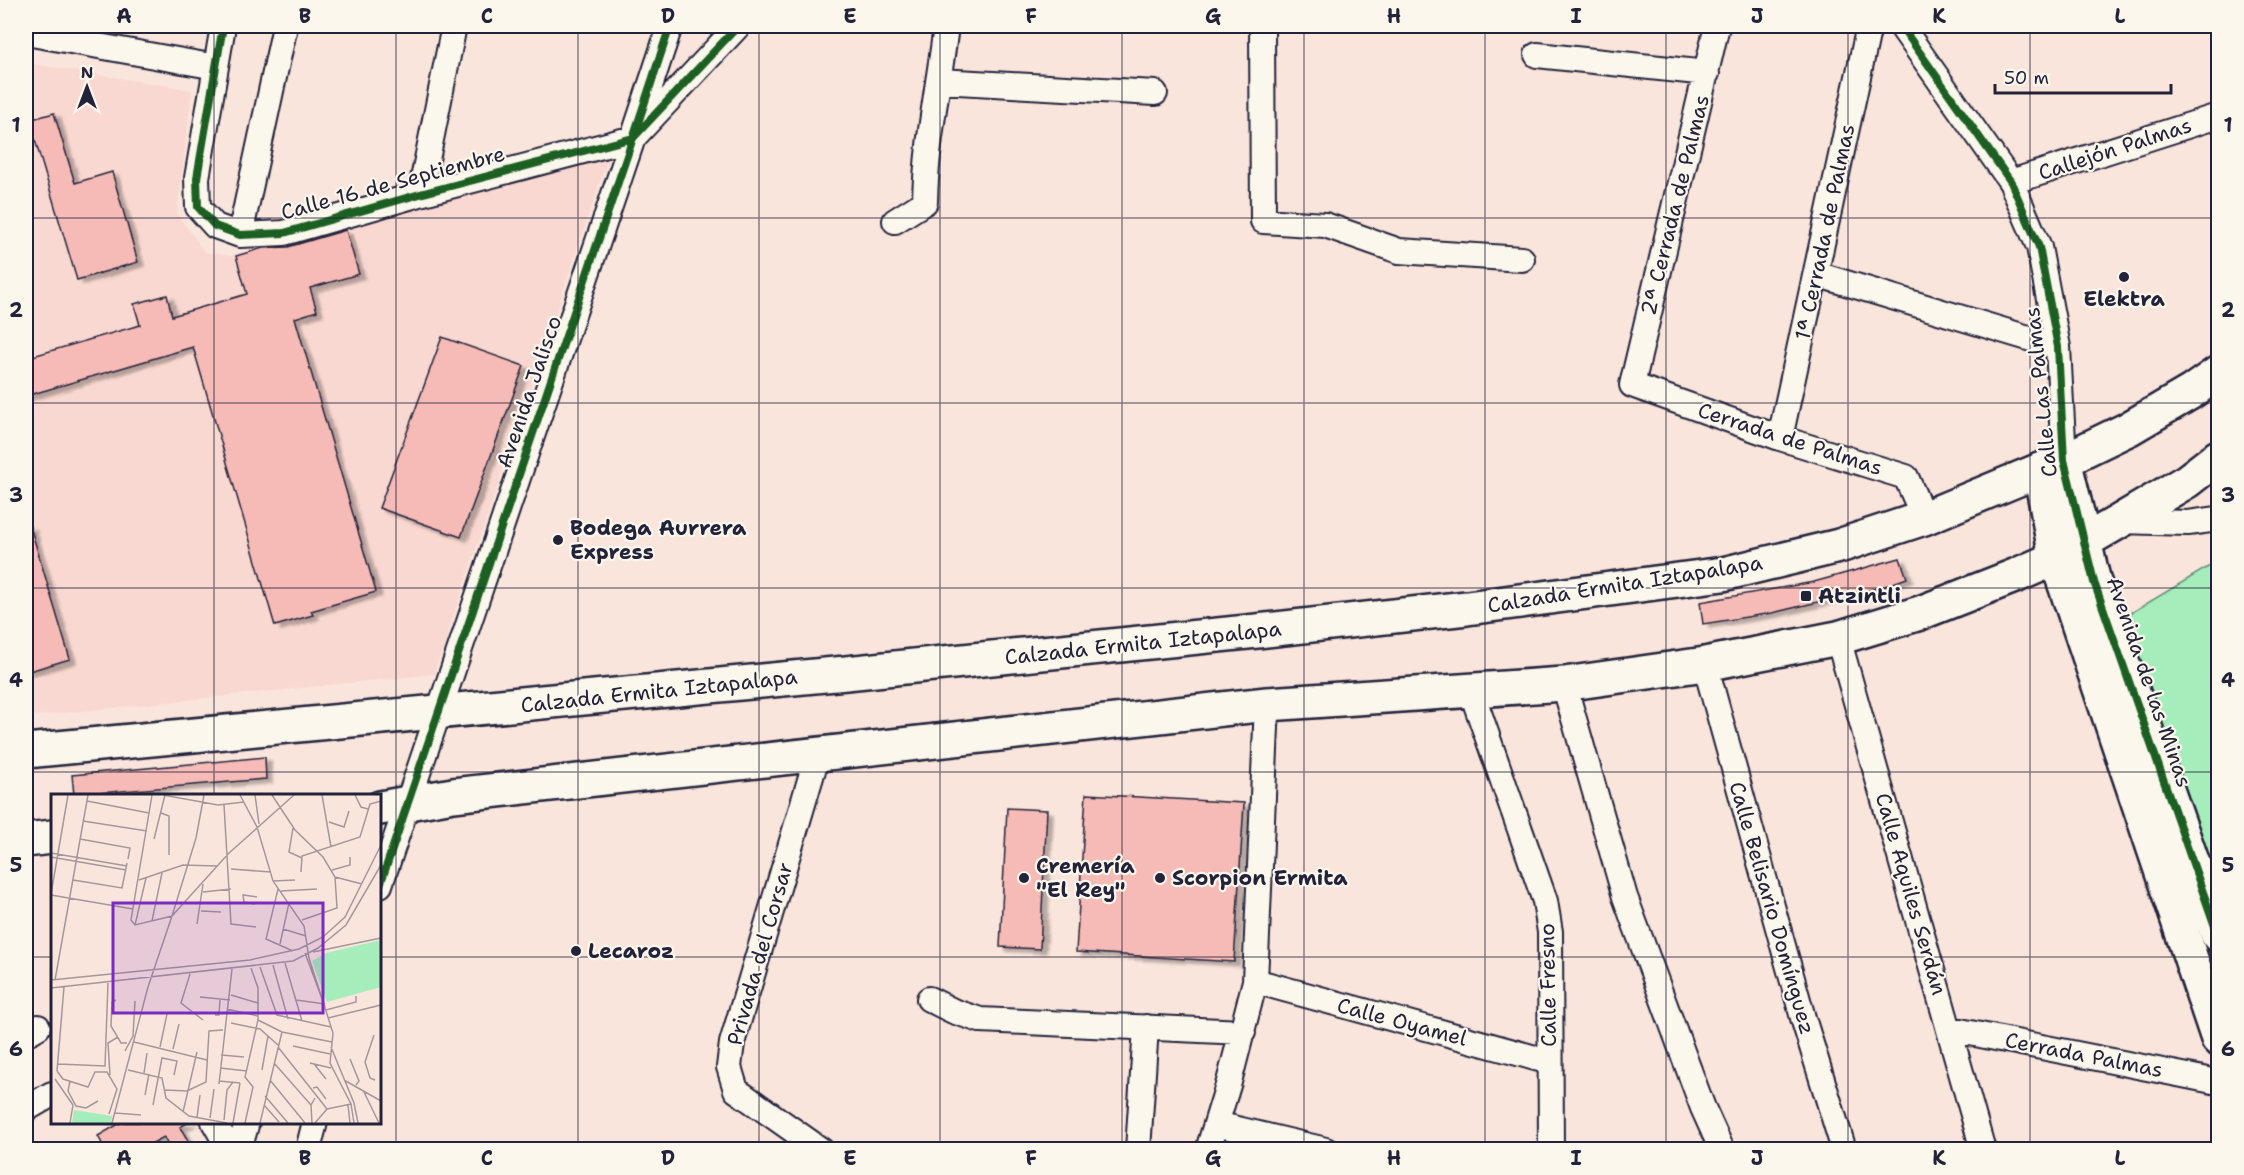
<svg xmlns="http://www.w3.org/2000/svg" width="2244" height="1175" font-family="'Shantell Sans',sans-serif">
<style>
.built{fill:#f9d8d1}
.green{fill:#a5edba;stroke:#64887a;stroke-width:1.5}
.building{fill:#f6bbb6;stroke:#22223b;stroke-width:1.5;filter:url(#shadow)}
.lines{fill:none;stroke-linecap:round;stroke-linejoin:round}
.street-casing{stroke:#22223b;stroke-width:28}
.secondary-casing{stroke:#22223b;stroke-width:38}
.primary-casing{stroke:#22223b;stroke-width:38}
.street{stroke:#fbf7ec;stroke-width:24}
.secondary{stroke:#fbf7ec;stroke-width:33}
.primary{stroke:#fbf7ec;stroke-width:33}
.cycleway-casing{stroke:#fbf7ec;stroke-width:11}
.cycleway{stroke:#1b5e20;stroke-width:8}
.grid{fill:none;stroke:#22223b;stroke-width:1.5;stroke-opacity:0.55}
.poi-dot{fill:#22223b;stroke:#fbf7ec;stroke-width:2}
.labels{text-anchor:middle;stroke-width:4.5;stroke-linejoin:round;paint-order:stroke}
.street-label{font-size:21px;fill:#22223b;stroke:#fbf7ec}
.poi-label{font-size:21px;font-weight:bold;fill:#22223b;stroke:#fbf7ec;text-anchor:start}
.inset-road{fill:none;stroke:#a4979c;stroke-width:1.5}
.view{fill:#7b2cbf;fill-opacity:0.15;stroke:#7b2cbf;stroke-width:3}
.inset-edge{fill:none;stroke:#22223b;stroke-width:3}
.neatline{fill:none;stroke:#22223b;stroke-width:2}
.grid-label{font-size:20px;text-anchor:middle;font-weight:bold;fill:#22223b}
</style>
<defs>
<filter id="shadow"><feDropShadow dx="6" dy="4" stdDeviation="1.5" flood-color="#0004"/></filter>
</defs>
<rect width="100%" height="100%" fill="#fae5dc"/>
<filter id="ink" filterUnits="userSpaceOnUse"><feTurbulence type="fractalNoise" baseFrequency=".0167" numOctaves="2"/><feDisplacementMap in="SourceGraphic" scale="12" xChannelSelector="R" yChannelSelector="G"/><feConvolveMatrix kernelMatrix="1 2 1 2 8 2 1 2 1" color-interpolation-filters="sRGB"/></filter>
<g filter="url(#ink)">
<path class="built" d="M 26,63 L 192,90 L 177,214 L 205,252 L 231,256 L 427,201 L 609,155 L 434,674 L 26,717 Z"/>
<path class="green" d="M 2218,561 L 2218,881 L 2124,617 Z"/>
<path class="building" d="M 54,113 L 75,183 L 112,172 L 138,262 L 77,280 L 29,120 Z
M 346,230 L 359,274 L 310,288 L 317,311 L 295,318 L 376,592 L 311,611 L 313,615 L 275,626 L 193,347 L 26,396 L 26,358 L 140,325 L 134,304 L 167,295 L 172,316 L 247,294 L 236,256 L 263,248 L 288,247 Z
M 442,337 L 524,366 L 461,537 L 379,508 Z
M 30,526 L 70,659 L 26,672 L 26,527 Z
M 1900,558 L 1907,578 L 1885,586 L 1772,613 L 1703,624 L 1700,602 L 1814,582 Z
M 265,757 L 266,779 L 74,795 L 72,775 Z
M 1086,794 L 1244,803 L 1234,962 L 1076,952 Z
M 1007,808 L 1047,810 L 1040,949 L 1000,947 Z
M 122,1122 L 189,1122 L 180,1127 L 193,1149 L 171,1149 L 164,1137 L 141,1149 L 105,1149 L 98,1136 Z"/>
<g class="lines">
<defs>
<path id="street" d="M 223,26 L 197,178 L 198,207 L 215,226 L 240,235 L 284,233 L 420,194 L 633,138 L 670,26
M 1262,26 L 1263,221 L 1325,225 L 1399,251 L 1522,259
M 1717,26 L 1632,385 L 1780,438 L 1906,477 L 1924,518
M 1901,26 L 2011,182 L 2039,247 L 2058,347 L 2064,460
M 26,33 L 216,67
M 1537,55 L 1707,73
M 939,81 L 1155,93
M 2011,182 L 2218,116
M 420,194 L 454,26
M 895,221 L 925,202 C 926,143 939,84 946,26
M 240,235 L 285,26
M 1816,274 L 2058,347
M 1780,438 L 1869,26
M 2120,521 L 2188,523 L 2218,519
M 1838,638 L 1983,1150
M 1705,664 L 1803,1018 L 1844,1150
M 1564,684 L 1625,897 L 1703,1108 L 1722,1150
M 1471,690 L 1545,901 L 1550,932 L 1551,1150
M 818,753 L 732,1043 L 729,1067 L 736,1090 L 821,1150
M 380,885 L 633,138 L 738,26
M 1255,981 L 1550,1062
M 929,999 L 953,1011 L 980,1020 L 1243,1032
M 1950,1029 L 2218,1082
M 26,1034 L 38,1027
M 26,1109 L 52,1094
M 214,1122 L 230,1150
M 1216,1124 L 1326,1150
M 239,1150 L 247,1122
M 308,1150 L 315,1122
M 1138,1150 L 1146,1027
M 1208,1150 L 1229,1082 L 1255,981 L 1267,704"/>
<path id="secondary" d="M 2064,460 L 2094,582 L 2218,935
M 2040,470 L 2056,558 L 2218,1039"/>
<path id="primary" d="M 26,751 L 846,673 L 1257,631 L 1467,608 L 1723,574 L 1839,546 L 1924,518 L 2064,460 L 2128,429 L 2191,392 L 2218,373
M 380,808 L 453,795 L 1267,704 L 1564,684 L 1705,664 L 1838,638 L 1920,613 L 2017,575 L 2056,558 L 2120,521 L 2187,481 L 2218,457
M 26,840 L 52,837"/>
</defs>
<use href="#street" class="street-casing"/>
<use href="#secondary" class="secondary-casing"/>
<use href="#primary" class="primary-casing"/>
<use href="#street" class="street"/>
<use href="#secondary" class="secondary"/>
<use href="#primary" class="primary"/>
<defs>
<path id="cycleway" d="M 223,26 L 197,178 L 198,207 L 215,226 L 240,235 L 284,233 L 420,194 L 633,138 L 670,26
M 1901,26 L 2011,182 L 2039,247 L 2058,347 L 2064,460 L 2094,582 L 2218,935
M 380,885 L 633,138 L 738,26"/>
</defs>
<use href="#cycleway" class="cycleway-casing"/>
<use href="#cycleway" class="cycleway"/>
</g>
</g>
<path class="grid" d="M 214,26 L 214,796M 396,26 L 396,1150M 578,26 L 578,1150M 759,26 L 759,1150M 940,26 L 940,1150M 1122,26 L 1122,1150M 1304,26 L 1304,1150M 1485,26 L 1485,1150M 1666,26 L 1666,1150M 1848,26 L 1848,1150M 2030,26 L 2030,1150M 26,218 L 2218,218M 26,403 L 2218,403M 26,588 L 2218,588M 26,772 L 2218,772M 26,957 L 52,957M 380,957 L 2218,957M 214,1122 L 214,1150"/>
<g class="poi-dot">
<circle cx="2124" cy="277" r="6"/>
<circle cx="558" cy="540" r="6"/>
<rect x="1800" y="590" width="12" height="12" rx="3"/>
<circle cx="1024" cy="878" r="6"/>
<circle cx="1160" cy="878" r="6"/>
<circle cx="576" cy="951" r="6"/>
</g>
<g class="labels">
<g class="street-label">
<text transform="translate(2115 149) rotate(-18)" y="7">Callejón Palmas</text>
<text transform="translate(393 183) rotate(-15)" y="7">Calle 16 de Septiembre</text>
<text transform="translate(1675 205) rotate(-76)" y="7">2ª Cerrada de Palmas</text>
<text transform="translate(1825 232) rotate(-78)" y="7">1ª Cerrada de Palmas</text>
<text transform="translate(529 392) rotate(-71)" y="7">Avenida Jalisco</text>
<text transform="translate(2041 392) rotate(-96)" y="7">Calle Las Palmas</text>
<text transform="translate(1790 439) rotate(18)" y="7">Cerrada de Palmas</text>
<text transform="translate(1625 584) rotate(-9)" y="7">Calzada Ermita Iztapalapa</text>
<text transform="translate(1143 643) rotate(-6)" y="7">Calzada Ermita Iztapalapa</text>
<text transform="translate(2149 682) rotate(71)" y="7">Avenida de las Minas</text>
<text transform="translate(659 691) rotate(-6)" y="7">Calzada Ermita Iztapalapa</text>
<text transform="translate(1911 894) rotate(74)" y="7">Calle Aquiles Serdán</text>
<text transform="translate(1772 908) rotate(74)" y="7">Calle Belisario Domínguez</text>
<text transform="translate(760 954) rotate(-74)" y="7">Privada del Corsar</text>
<text transform="translate(1548 985) rotate(-91)" y="7">Calle Fresno</text>
<text transform="translate(1402 1022) rotate(15)" y="7">Calle Oyamel</text>
<text transform="translate(2084 1055) rotate(11)" y="7">Cerrada Palmas</text>
</g>
<g class="poi-label">
<text x="2124" y="306" text-anchor="middle">Elektra</text>
<text x="570" y="535">Bodega Aurrera<tspan x="570" dy="24">Express</tspan></text>
<text x="1818" y="603">Atzintli</text>
<text x="1036" y="873">Cremería<tspan x="1036" dy="24">"El Rey"</tspan></text>
<text x="1172" y="885">Scorpion Ermita</text>
<text x="588" y="958">Lecaroz</text>
</g>
</g>
<g transform="translate(51 794)">
<rect width="330" height="330" fill="#fae5dc"/>
<path d="M 330,146 L 330,193 L 276,208 L 261,167 L 275,159 ZM 23,316 L 61,322 L 60,329 L 21,329 Z" fill="#a5edba"/>
<path class="inset-road" d="M 101,1 L 80,126 L 84,131 L 121,122 L 145,44 L 153,1M 112,1 L 167,11 L 193,8M 189,1 L 206,33 L 222,87 L 253,132 L 258,164 L 282,239 L 279,269 L 300,310 L 303,329M 204,1 L 208,30M 221,1 L 244,36 L 272,63 L 284,83 L 286,114 L 251,126M 271,1 L 280,53M 304,1 L 310,13 L 317,15M 36,7 L 98,19M 173,11 L 180,130 L 205,133M 110,19 L 118,22 L 118,61M 32,27 L 96,37M 278,28 L 293,33 L 298,17M 242,34 L 238,58 L 251,64M 29,45 L 79,54 L 77,65M 103,45 L 114,1M 0,59 L 76,72M 0,63 L 75,76M 180,75 L 220,78M 281,76 L 299,71 L 299,63M 250,78 L 251,62 L 309,43 L 319,10 L 330,7M 284,83 L 311,90M 22,86 L 71,94 L 76,69M 88,86 L 132,71 L 166,72M 222,87 L 244,86M 227,95 L 215,145 L 242,157M 230,97 L 266,95M 152,98 L 180,95M 0,100 L 17,1M 0,101 L 82,115M 204,110 L 193,108 L 192,101 L 206,103M 150,117 L 170,118M 101,127 L 111,79M 146,130 L 152,90M 84,131 L 95,84M 232,135 L 255,142M 229,150 L 238,109M 262,158 L 330,144M 254,159 L 274,213M 234,169 L 251,227M 222,171 L 237,225M 209,173 L 226,221 L 280,233M 139,180 L 130,209 L 152,226M 0,186 L 199,166 L 248,155 L 272,143 L 294,123 L 330,51M 4,186 L 37,1M 0,194 L 242,167 L 267,154 L 295,131 L 330,71M 180,201 L 207,209M 149,203 L 179,206M 65,206 L 61,208 L 60,232 L 70,249 L 76,249M 245,206 L 274,210M 176,215 L 207,222M 275,216 L 305,208 L 305,202M 164,221 L 168,221 L 169,205M 277,224 L 330,211M 207,226 L 231,238 L 281,248M 180,229 L 209,235 L 227,251M 323,241 L 314,268 L 319,284 L 324,286M 83,248 L 156,266M 242,252 L 279,260M 109,253 L 116,220M 227,253 L 276,315M 280,253 L 303,309 L 307,329M 122,255 L 128,230M 74,257 L 82,242 L 84,207M 330,259 L 330,279M 170,261 L 193,263M 299,265 L 308,287 L 305,291M 223,269 L 260,311M 259,269 L 280,274M 7,270 L 54,272 L 57,189M 263,270 L 275,285M 169,274 L 196,277M 77,276 L 111,284 L 115,304 L 138,322 L 176,329M 211,276 L 217,242M 6,277 L 12,285 L 37,293 L 44,278 L 56,278 L 66,295 L 58,320M 6,277 L 13,193M 93,279 L 96,259M 59,281 L 57,249 L 67,243M 4,285 L 22,311 L 19,329M 219,286 L 254,329M 293,286 L 330,307M 19,287 L 17,297 L 25,312 L 35,314 L 47,307M 168,287 L 189,289M 168,290 L 181,175M 262,294 L 266,293 L 275,305M 114,296 L 136,297 L 155,288 L 158,237 L 172,236M 312,296 L 328,329M 94,301 L 98,280M 214,302 L 237,329M 102,311 L 111,264 L 126,267 L 123,281M 213,311 L 228,328M 297,311 L 299,329M 276,315 L 300,310M 132,318 L 146,258M 64,319 L 90,321M 146,323 L 149,301M 159,324 L 163,295M 173,326 L 176,296 L 182,288M 61,329 L 97,193 L 121,122 L 178,59 L 243,1M 182,329 L 189,289M 194,329 L 202,293 L 194,283 L 207,226 L 207,194 L 200,174M 209,329 L 231,238M 261,329 L 260,311 L 264,304M 264,329 L 276,315"/>
<path class="view" d="M 62,109 L 272,109 L 272,219 L 62,219 Z"/>
<rect width="330" height="330" class="inset-edge"/>
</g>
<rect width="2244" height="1175" fill="none" stroke="#fbf7ec" stroke-width="66"/>
<g transform="translate(87 87)" stroke="#fbf7ec" stroke-width="4.5" paint-order="stroke">
<path d="M0-4.5L10 22L0 15L-10 22Z" fill="#22223b"/>
<text y="-9" font-size="16" font-weight="bold" text-anchor="middle" fill="#22223b">N</text>
</g>
<path d="M1995 84v9h176v-9" fill="none" stroke="#22223b" stroke-width="3"/>
<text x="2004" y="84" font-size="18" fill="#22223b" stroke="#fbf7ec" stroke-width="4.5" paint-order="stroke">50 m</text>
<rect x="33" y="33" width="2178" height="1109" class="neatline"/>
<g class="grid-label">
<text x="124" y="23">A</text>
<text x="305" y="23">B</text>
<text x="487" y="23">C</text>
<text x="668" y="23">D</text>
<text x="850" y="23">E</text>
<text x="1031" y="23">F</text>
<text x="1213" y="23">G</text>
<text x="1394" y="23">H</text>
<text x="1576" y="23">I</text>
<text x="1757" y="23">J</text>
<text x="1939" y="23">K</text>
<text x="2120" y="23">L</text>
<text x="16" y="132">1</text>
<text x="2228" y="132">1</text>
<text x="16" y="317">2</text>
<text x="2228" y="317">2</text>
<text x="16" y="502">3</text>
<text x="2228" y="502">3</text>
<text x="16" y="687">4</text>
<text x="2228" y="687">4</text>
<text x="16" y="872">5</text>
<text x="2228" y="872">5</text>
<text x="16" y="1056">6</text>
<text x="2228" y="1056">6</text>
<text x="124" y="1165">A</text>
<text x="305" y="1165">B</text>
<text x="487" y="1165">C</text>
<text x="668" y="1165">D</text>
<text x="850" y="1165">E</text>
<text x="1031" y="1165">F</text>
<text x="1213" y="1165">G</text>
<text x="1394" y="1165">H</text>
<text x="1576" y="1165">I</text>
<text x="1757" y="1165">J</text>
<text x="1939" y="1165">K</text>
<text x="2120" y="1165">L</text>
</g>
</svg>
